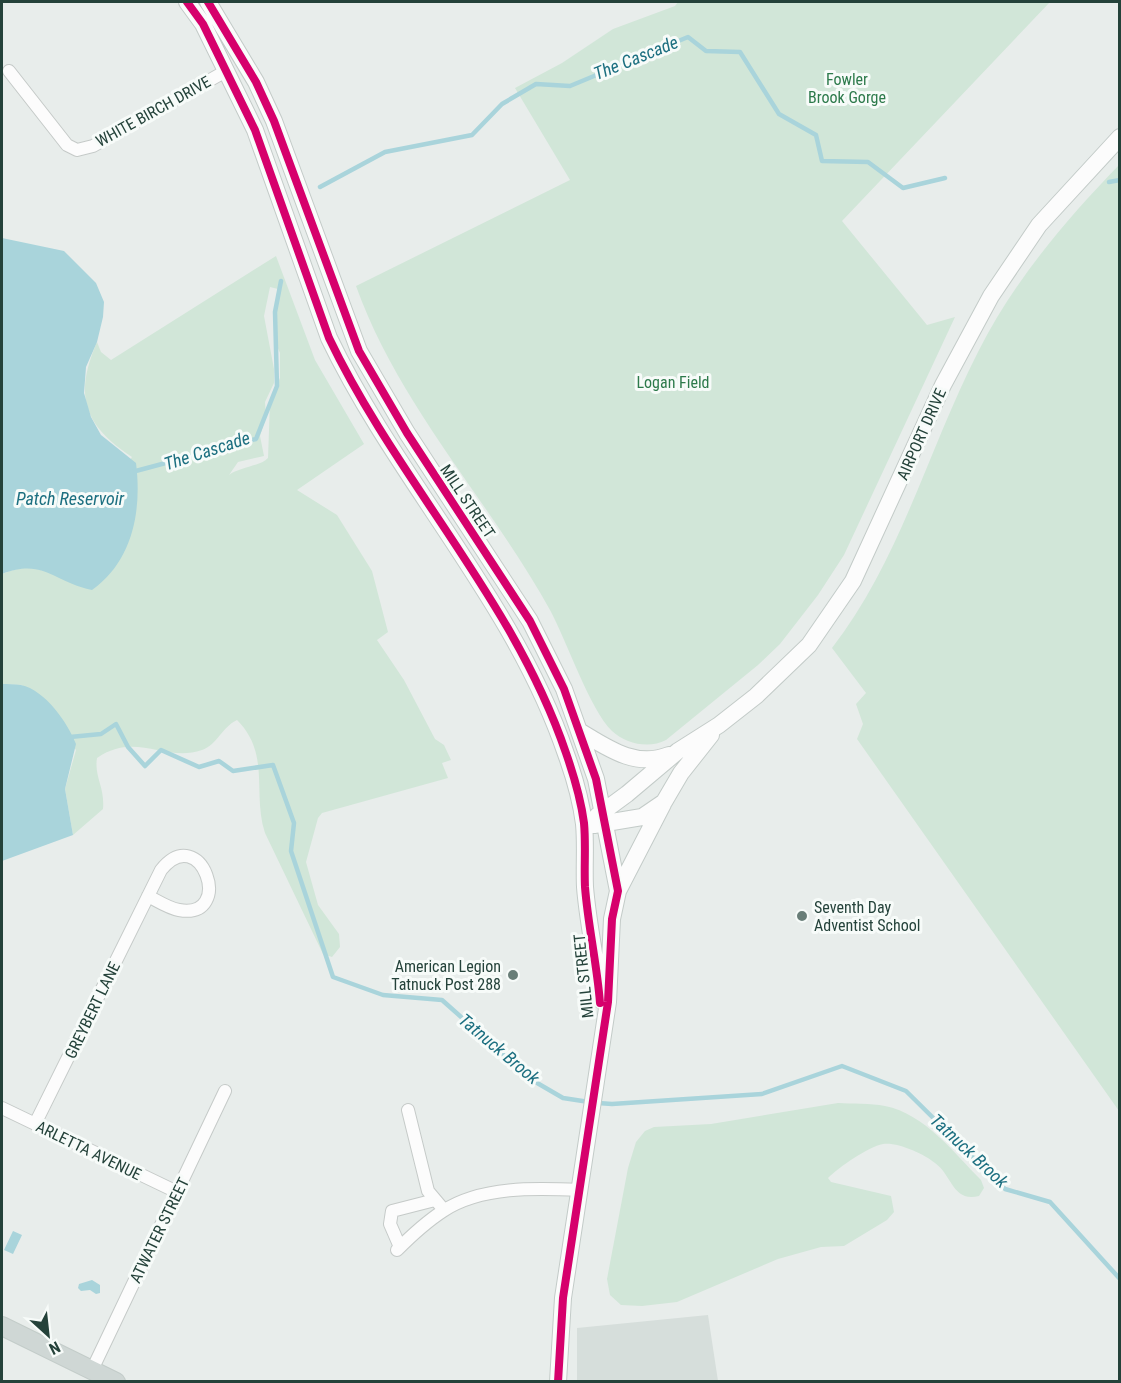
<svg xmlns="http://www.w3.org/2000/svg" width="1121" height="1383" font-family="'Roboto Condensed',sans-serif">
<style>
.built{fill:#d6dedb}
.green{fill:#d1e6d8;fill-rule:evenodd}
.water{fill:#a9d4db}
.lines{fill:none;stroke-linecap:round;stroke-linejoin:round}
.stream{stroke:#a9d4db;stroke-width:4.5}
.minor-casing{stroke:#c5cac8;stroke-width:14}
.secondary-casing{stroke:#c3cbc8;stroke-width:18}
.primary-casing{stroke:#c3ccc9;stroke-width:20}
.minor{stroke:#fcfcfc;stroke-width:12}
.secondary{stroke:#fcfcfc;stroke-width:16}
.primary{stroke:#cfd7d5;stroke-width:18}
.cycleway-casing{stroke:#f7fbf9;stroke-width:11}
.cycleway{stroke:#d6006c;stroke-width:8}
.poi-dot{fill:#697e78;stroke:#f7fbf9;stroke-width:2}
.labels{text-anchor:middle;stroke-width:6;stroke-linejoin:round;paint-order:stroke}
.park-label{font-size:16px;fill:#2d7a4b;stroke:#f7fbf9}
.street-label{font-size:16px;fill:#24423a;stroke:#f7fbf9}
.poi-label{font-size:16px;fill:#24423a;stroke:#f7fbf9;text-anchor:start}
.water-label{font-size:18px;font-style:italic;fill:#1c6f80;stroke:#f7fbf9}
</style>
<rect width="100%" height="100%" fill="#e8edeb"/>
<path class="built" d="M 708,1315 L 718,1381 L 577,1381 L 577,1328 Z"/>
<path class="green" d="M 678,2 L 1050,2 L 842,221 L 927,325 L 955,317 L 844,555 L 818,595 L 780,644 L 758,665 L 666,740 C 649,749 626,744 612,731 C 590,710 566,639 550,610 C 489,500 399,406 356,286 L 570,180 L 515,88 L 562,63 L 613,29 L 675,6 Z
M 1119,165 L 1119,1111 L 857,739 L 863,724 L 856,704 L 866,693 L 832,648 C 900,560 928,450 978,352 C 1014,281 1064,222 1119,165 Z
M 276,256 L 315,360 L 364,444 L 297,490 L 337,515 L 372,571 L 388,632 L 377,640 L 404,680 L 435,739 L 444,745 L 451,760 L 442,763 L 448,778 L 322,813 L 318,818 L 306,862 L 318,905 L 339,934 L 340,947 L 332,957 L 323,954 L 265,833 C 252,793 271,754 237,720 C 222,727 217,745 202,750 C 165,763 136,731 97,758 C 94,777 105,787 103,809 L 73,835 L 65,789 L 76,750 L 22,685 L 2,684 L 2,574 C 18,568 27,565 44,571 L 132,457 C 83,425 74,395 97,342 L 101,352 L 111,360 ZM 270,287 L 278,289 L 274,339 L 280,353 L 280,378 L 270,402 L 268,458 C 261,466 240,467 229,475 L 238,462 L 264,456 L 260,436 L 266,416 L 265,402 L 274,383 L 274,369 L 264,316 Z
M 838,1103 C 853,1104 870,1103 885,1106 C 925,1114 954,1153 981,1180 L 984,1188 L 979,1196 C 953,1203 952,1175 935,1163 C 924,1154 898,1142 883,1144 C 868,1147 839,1167 828,1178 L 831,1182 L 891,1196 L 894,1212 L 887,1220 L 844,1246 L 821,1247 L 778,1259 L 677,1302 L 642,1306 L 621,1305 L 610,1295 L 607,1279 L 628,1168 L 636,1142 L 645,1131 L 654,1127 L 711,1124 Z"/>
<path class="water" d="M 2,238 L 64,251 L 96,283 L 104,302 L 103,317 L 97,342 L 86,367 L 84,393 L 91,417 L 101,435 L 136,463 C 142,510 133,561 92,590 C 53,582 44,558 2,574 Z
M 2,684 C 8,684 15,684 21,685 C 45,690 68,723 76,744 L 65,789 L 73,835 L 2,861 Z
M 13,1231 L 22,1235 L 13,1254 L 4,1250 Z
M 92,1280 L 100,1285 L 100,1293 L 96,1294 L 90,1290 L 81,1291 L 78,1288 L 79,1284 Z"/>
<g class="lines">
<path class="stream" d="M 1109,182 L 1120,180
M 320,187 L 385,152 L 472,135 L 502,104 L 536,84 L 570,86 L 688,37 L 706,51 L 740,52 L 779,114 L 816,135 L 822,161 L 868,162 L 903,188 L 945,178
M 132,472 L 256,439 L 277,386 L 275,312 L 281,281
M 70,737 L 101,734 L 116,724 L 128,747 L 145,766 L 161,750 L 199,767 L 219,761 L 233,771 L 273,765 L 294,823 L 291,851 L 333,977 L 383,995 L 442,1000 L 532,1080 L 563,1098 L 589,1102
M 598,1103 L 612,1104 L 762,1094 L 842,1066 L 906,1091 L 1005,1189 L 1050,1202 L 1120,1279"/>
<defs>
<path id="minor" d="M 9,71 L 67,145 L 77,150 L 93,146 L 226,71
M 2,1108 L 177,1192
M 408,1110 L 428,1191 L 444,1210
M 35,1124 L 161,870 C 201,820 236,920 179,910 C 168,908 158,901 148,896
M 400,1247 L 390,1224 L 392,1211 L 435,1200
M 397,1250 C 411,1236 426,1222 443,1211 C 481,1186 536,1188 579,1190
M 92,1370 L 225,1091"/>
<path id="secondary" d="M 187,2 L 203,24 L 255,130 L 329,338 C 398,482 514,601 566,754 C 574,776 581,800 584,824 C 586,845 584,866 585,887 C 588,925 597,962 600,1000
M 208,2 L 256,82 L 274,121 L 359,351 L 407,433 L 530,621 L 564,689 L 596,779 L 618,891 L 612,919 L 608,1002 L 563,1298 L 558,1382
M 581,732 C 609,749 636,768 669,755
M 597,816 L 627,794 L 678,751 L 719,725 L 756,696 L 809,645 L 853,581 L 943,385 L 991,296 L 1039,225 L 1120,137
M 594,825 L 642,817 L 664,802 L 681,773 L 711,735
M 618,891 L 663,804"/>
<path id="primary" d="M 2,1326 L 116,1382"/>
</defs>
<use href="#minor" class="minor-casing"/>
<use href="#secondary" class="secondary-casing"/>
<use href="#primary" class="primary-casing"/>
<use href="#minor" class="minor"/>
<use href="#secondary" class="secondary"/>
<use href="#primary" class="primary"/>
<defs>
<path id="cycleway" d="M 187,2 L 203,24 L 255,130 L 329,338 C 398,482 514,600 566,753 C 574,776 581,800 584,823 C 586,844 584,866 585,887 C 588,926 597,964 600,1003
M 208,2 L 256,82 L 274,121 L 359,351 L 407,433 L 530,621 L 564,689 L 596,779 L 618,891 L 612,919 L 608,1002 L 563,1298 L 558,1382"/>
</defs>
<use href="#cycleway" class="cycleway-casing"/>
<use href="#cycleway" class="cycleway"/>
</g>
<g class="poi-dot">
<circle cx="802" cy="916" r="6"/>
<circle cx="513" cy="975" r="6"/>
</g>
<g class="labels">
<g class="park-label">
<text x="847" y="85">Fowler<tspan x="847" dy="18">Brook Gorge</tspan></text>
<text x="673" y="388">Logan Field</text>
</g>
<g class="street-label">
<text transform="translate(153 111) rotate(-29)" y="6">WHITE BIRCH DRIVE</text>
<text transform="translate(921 434) rotate(-66)" y="6">AIRPORT DRIVE</text>
<text transform="translate(468 501) rotate(56)" y="6">MILL STREET</text>
<text transform="translate(583 976) rotate(-96)" y="6">MILL STREET</text>
<text transform="translate(92 1010) rotate(-64)" y="6">GREYBERT LANE</text>
<text transform="translate(89 1150) rotate(26)" y="6">ARLETTA AVENUE</text>
<text transform="translate(159 1230) rotate(-64)" y="6">ATWATER STREET</text>
</g>
<g class="poi-label">
<text x="814" y="913">Seventh Day<tspan x="814" dy="18">Adventist School</tspan></text>
<text x="501" y="972" text-anchor="end">American Legion<tspan x="501" dy="18">Tatnuck Post 288</tspan></text>
</g>
<g class="water-label">
<text transform="translate(636 58) rotate(-22)" y="6">The Cascade</text>
<text transform="translate(207 451) rotate(-18)" y="6">The Cascade</text>
<text x="70" y="505">Patch Reservoir</text>
<text transform="translate(499 1049) rotate(40)" y="6">Tatnuck Brook</text>
<text transform="translate(969 1151) rotate(43)" y="6">Tatnuck Brook</text>
</g>
</g>
<rect width="1121" height="1383" fill="none" stroke="#24423a" stroke-width="6"/>
<g transform="translate(48 1335) rotate(153)" stroke="#f7fbf9" stroke-width="4.5" paint-order="stroke">
<path d="M0-4.5L10 22L0 15L-10 22Z" fill="#24423a"/>
<text y="-9" font-size="16" font-weight="bold" text-anchor="middle" fill="#24423a">N</text>
</g>
</svg>
